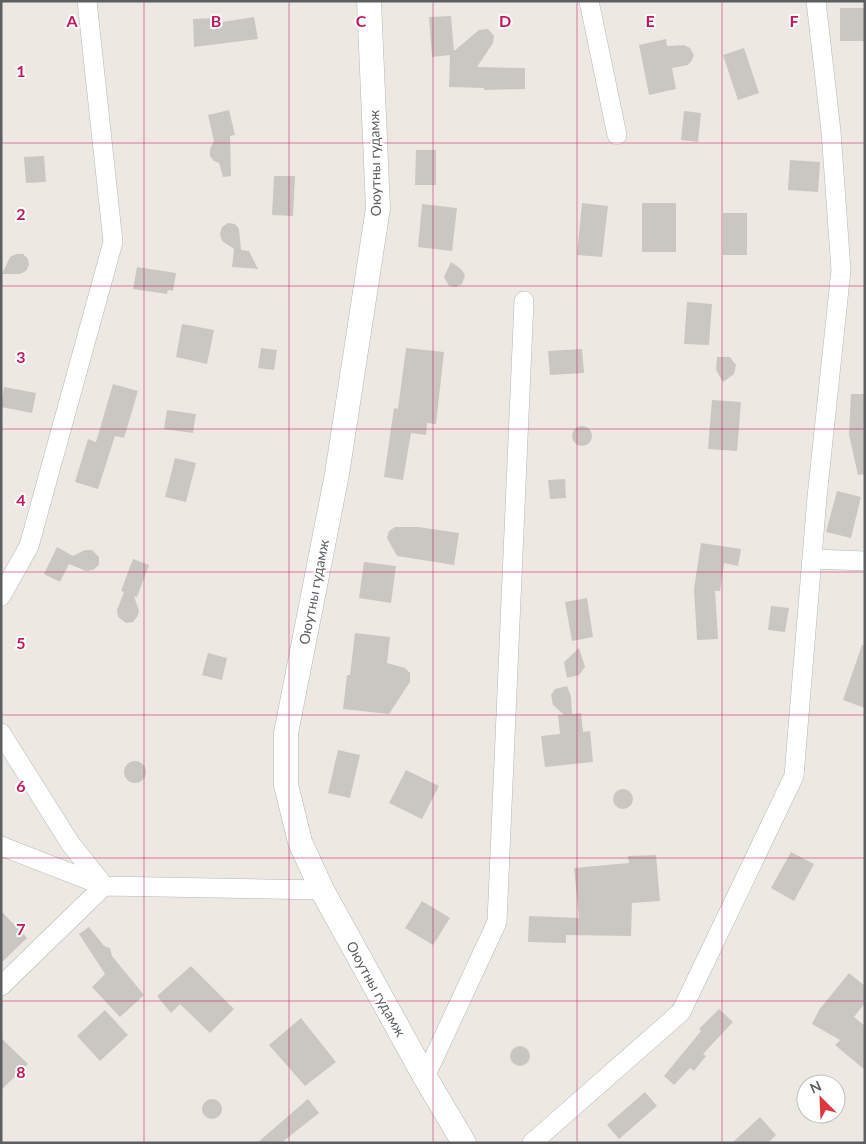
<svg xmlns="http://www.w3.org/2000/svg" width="866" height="1144" font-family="Lato,sans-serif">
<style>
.building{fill:#cac6c2}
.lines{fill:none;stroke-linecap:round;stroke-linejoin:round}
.minor-casing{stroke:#b3b6b9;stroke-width:20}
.tertiary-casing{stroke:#b3b6b9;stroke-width:25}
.minor{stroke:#fff;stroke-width:19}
.tertiary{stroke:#fff;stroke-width:24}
.grid{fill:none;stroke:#c2185b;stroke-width:1;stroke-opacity:0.55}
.labels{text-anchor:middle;stroke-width:4;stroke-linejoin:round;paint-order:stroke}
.street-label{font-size:14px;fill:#5b5f62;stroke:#fff}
.grid-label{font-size:16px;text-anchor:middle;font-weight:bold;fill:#c2185b;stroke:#fff;stroke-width:4;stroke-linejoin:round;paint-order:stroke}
</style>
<rect width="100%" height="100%" fill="#ede9e2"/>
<path class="building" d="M 840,8 L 865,8 L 865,41 L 840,41 Z
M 451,16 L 454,51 L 479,30 L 488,29 L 494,36 L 493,43 L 477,67 L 525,68 L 525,89 L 484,90 L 484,88 L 449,87 L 450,55 L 432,57 L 429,17 Z
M 254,17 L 258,39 L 194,47 L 193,19 L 216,18 L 216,23 Z
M 666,39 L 667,46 L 684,45 L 690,48 L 694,55 L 692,60 L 688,65 L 672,68 L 676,89 L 649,95 L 639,45 Z
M 744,48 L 759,93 L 738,100 L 723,55 Z
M 229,110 L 235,135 L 230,136 L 231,176 L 223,177 L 219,163 L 214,161 L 210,156 L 210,149 L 214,141 L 208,115 Z
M 684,111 L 701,113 L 698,142 L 681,140 Z
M 416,150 L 436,150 L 436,185 L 415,185 Z
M 44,156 L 46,182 L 26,183 L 24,157 Z
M 790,160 L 820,162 L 818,192 L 788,190 Z
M 274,176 L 295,176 L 293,216 L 272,215 Z
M 582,203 L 608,206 L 602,257 L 577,255 Z
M 642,203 L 676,203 L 676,252 L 642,252 Z
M 422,204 L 457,208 L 452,251 L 418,247 Z
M 723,213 L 747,213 L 747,255 L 723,255 Z
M 228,223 L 235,224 L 239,229 L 241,250 L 249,251 L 258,269 L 232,267 L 234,249 L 222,241 L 220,234 L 222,227 Z
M 16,254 L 23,254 L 28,259 L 29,265 L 26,271 L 20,274 L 2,274 L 10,257 Z
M 451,262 L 461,269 L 465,275 L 462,284 L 456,287 L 449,286 L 444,277 Z
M 137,267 L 176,273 L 173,291 L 168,290 L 167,294 L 133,289 Z
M 687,302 L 712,304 L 709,345 L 684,344 Z
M 182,324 L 214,330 L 207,364 L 176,357 Z
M 261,348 L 277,350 L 274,370 L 258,368 Z
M 406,348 L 444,352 L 436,424 L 427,423 L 426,435 L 411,433 L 403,480 L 384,477 L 394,408 L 398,409 Z
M 582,349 L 584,373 L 550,375 L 548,351 Z
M 717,357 L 730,357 L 736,365 L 734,374 L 723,382 L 716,370 Z
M 113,384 L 138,391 L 124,438 L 115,436 L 98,489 L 75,482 L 88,439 L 96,442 Z
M 4,387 L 36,393 L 32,413 L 1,407 Z
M 851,394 L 865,394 L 865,474 L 858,475 L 849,435 Z
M 712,400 L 741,402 L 737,451 L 708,449 Z
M 167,410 L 196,414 L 193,433 L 164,429 Z
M572 436a10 10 0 1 1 20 0a10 10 0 1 1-20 0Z
M 175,458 L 196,463 L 186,502 L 165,497 Z
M 565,479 L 566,498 L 550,499 L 548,480 Z
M 837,491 L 861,497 L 851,538 L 826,532 Z
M 395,527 L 418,527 L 459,533 L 454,565 L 397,556 L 387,538 L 389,531 Z
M 701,543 L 741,549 L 738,566 L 724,563 L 720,591 L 715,591 L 718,639 L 697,640 L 694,589 Z
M 57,547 L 73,556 L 85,550 L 92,550 L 99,557 L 99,565 L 93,570 L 86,571 L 69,564 L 60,582 L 44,574 Z
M 133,559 L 149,565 L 137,597 L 134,596 L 139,611 L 137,617 L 133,622 L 126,623 L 118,617 L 117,610 L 124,592 L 121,591 Z
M 364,562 L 396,566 L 391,603 L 359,598 Z
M 587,598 L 593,637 L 572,641 L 565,602 Z
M 771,606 L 789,608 L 785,632 L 768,630 Z
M 355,633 L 390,637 L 387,663 L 405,668 L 410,673 L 410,682 L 389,714 L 343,709 L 347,675 L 350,675 Z
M 862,645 L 865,645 L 865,708 L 843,700 Z
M 579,648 L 585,667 L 579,675 L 567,678 L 564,662 Z
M 208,653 L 227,658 L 222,680 L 202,675 Z
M 567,686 L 571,696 L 572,714 L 581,713 L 583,732 L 590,731 L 593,762 L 545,767 L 541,736 L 560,734 L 558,715 L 564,715 L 553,705 L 551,695 L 555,689 Z
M 338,750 L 360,755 L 350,798 L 328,793 Z
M124 772a11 11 0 1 1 22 0a11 11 0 1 1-22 0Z
M 406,770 L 439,786 L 422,819 L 389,803 Z
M613 799a10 10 0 1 1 20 0a10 10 0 1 1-20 0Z
M 791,852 L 814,864 L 794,901 L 771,888 Z
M 656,855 L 660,901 L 632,903 L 631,936 L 566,935 L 566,943 L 528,942 L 529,916 L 579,918 L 574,868 L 629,863 L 628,856 Z
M 422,901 L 450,918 L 433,945 L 405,928 Z
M 1,911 L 27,938 L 1,963 Z
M 89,927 L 104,946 L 110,948 L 112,956 L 144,995 L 120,1017 L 92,987 L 105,974 L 79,934 Z
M 191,966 L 234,1009 L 210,1033 L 180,1004 L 171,1013 L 157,996 Z
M 849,973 L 865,986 L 865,1003 L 854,1017 L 865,1026 L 865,1070 L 835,1045 L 840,1040 L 812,1024 L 819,1010 Z
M 719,1009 L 733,1022 L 703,1054 L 706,1056 L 694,1071 L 690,1068 L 674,1085 L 664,1076 L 701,1031 L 699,1029 Z
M 105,1010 L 128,1035 L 100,1061 L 77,1036 Z
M 301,1018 L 336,1062 L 305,1086 L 269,1045 Z
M 1,1038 L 28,1064 L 1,1090 Z
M510 1056a10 10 0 1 1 20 0a10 10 0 1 1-20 0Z
M 645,1092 L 657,1106 L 619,1139 L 607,1125 Z
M202 1109a10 10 0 1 1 20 0a10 10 0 1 1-20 0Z
M 308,1099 L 319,1113 L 281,1143 L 257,1143 Z
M 760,1117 L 776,1135 L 768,1143 L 732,1143 Z"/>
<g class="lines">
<defs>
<path id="minor" d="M 589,1 L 617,135
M 812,559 L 865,561
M 1,596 L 29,546 L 113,242 L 87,1
M 1,733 L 70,843 L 104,886 L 322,890
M 1,846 L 104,886 L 1,986
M 425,1077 L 497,922 L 524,301
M 532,1143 L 681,1012 L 794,776 L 817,497 L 841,270 L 831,131 L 816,1"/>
<path id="tertiary" d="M 369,1 L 378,208 L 337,474 L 286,733 L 286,785 L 300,842 L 322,890 L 425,1077 L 464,1143"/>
</defs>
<use href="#minor" class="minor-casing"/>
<use href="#tertiary" class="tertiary-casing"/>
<use href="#minor" class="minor"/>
<use href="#tertiary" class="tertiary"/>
</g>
<path class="grid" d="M 144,1 L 144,1143M 289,1 L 289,1143M 433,1 L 433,1143M 577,1 L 577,1143M 722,1 L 722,1143M 1,143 L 865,143M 1,286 L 865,286M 1,429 L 865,429M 1,572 L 865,572M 1,715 L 865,715M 1,858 L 865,858M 1,1001 L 865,1001"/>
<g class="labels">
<g class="street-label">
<text transform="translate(375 163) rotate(-91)" y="5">Оюутны гудамж</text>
<text transform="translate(314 592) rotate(-79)" y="5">Оюутны гудамж</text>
<text transform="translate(376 989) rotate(61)" y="5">Оюутны гудамж</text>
</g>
</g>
<g class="grid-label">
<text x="72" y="27">A</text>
<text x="216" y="27">B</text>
<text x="361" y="27">C</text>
<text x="505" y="27">D</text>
<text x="650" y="27">E</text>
<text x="794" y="27">F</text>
<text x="21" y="77">1</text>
<text x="21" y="220">2</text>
<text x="21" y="363">3</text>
<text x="21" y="506">4</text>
<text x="21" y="649">5</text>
<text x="21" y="792">6</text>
<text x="21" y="935">7</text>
<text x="21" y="1078">8</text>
</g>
<rect width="866" height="1144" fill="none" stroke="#5b5f62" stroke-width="5"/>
<g transform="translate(821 1099) rotate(336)"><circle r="24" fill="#ffffff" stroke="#bdbfc0"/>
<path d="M0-4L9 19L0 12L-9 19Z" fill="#df3640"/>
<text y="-8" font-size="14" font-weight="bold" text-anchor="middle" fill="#5b5f62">N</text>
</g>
</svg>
